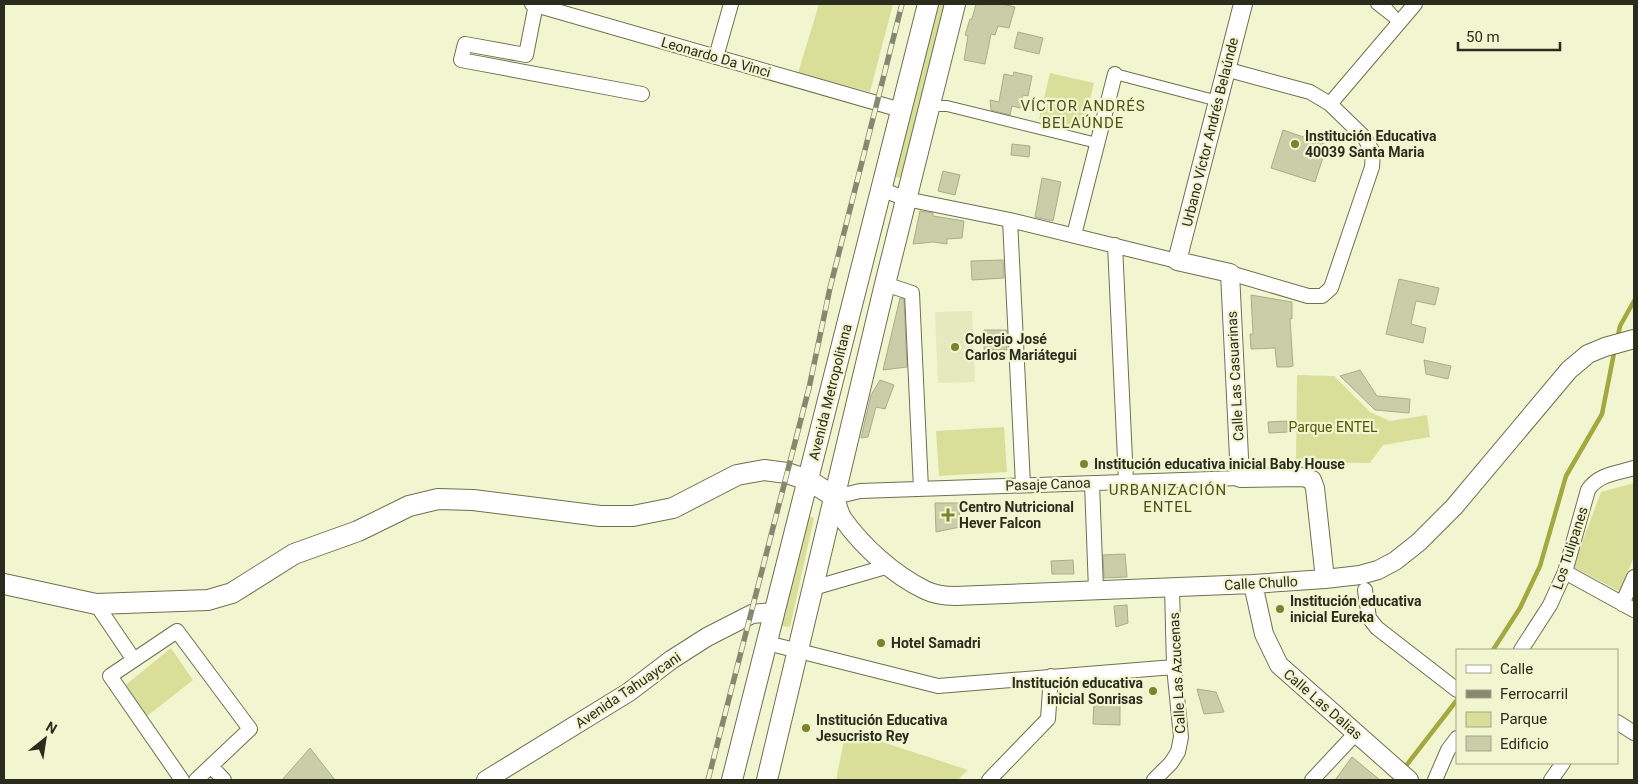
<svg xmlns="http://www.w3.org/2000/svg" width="1638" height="784" font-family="Roboto,sans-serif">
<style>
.built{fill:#e5eabe}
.green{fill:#d9df99}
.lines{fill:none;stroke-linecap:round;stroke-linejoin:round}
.stream{stroke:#a3a93f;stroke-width:4.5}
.building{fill:#c9cda8;stroke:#a9ad89}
.pedestrian-casing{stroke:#6d704e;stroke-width:12}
.minor-casing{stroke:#6d704e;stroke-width:16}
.tertiary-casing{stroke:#6d704e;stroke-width:20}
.secondary-casing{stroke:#6d704e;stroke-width:22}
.pedestrian{stroke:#fff;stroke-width:10}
.minor{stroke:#fff;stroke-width:14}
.tertiary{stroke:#fff;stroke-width:18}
.secondary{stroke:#fff;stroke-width:20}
.rail-casing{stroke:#868970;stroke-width:5.5}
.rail{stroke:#f2f6d0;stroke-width:4;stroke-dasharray:11;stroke-linecap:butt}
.poi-dot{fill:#7d832d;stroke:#f2f6d0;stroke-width:2}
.labels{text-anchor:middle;stroke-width:4.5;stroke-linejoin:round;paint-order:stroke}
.street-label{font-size:14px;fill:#2a2c1d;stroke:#f2f6d0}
.poi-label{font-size:14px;font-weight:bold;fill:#2a2c1d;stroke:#f2f6d0;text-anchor:start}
.park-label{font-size:14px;fill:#545705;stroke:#f2f6d0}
.neighbourhood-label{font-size:15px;letter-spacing:1px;fill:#4f5217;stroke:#f2f6d0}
</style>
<rect width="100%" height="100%" fill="#f2f6d0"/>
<path class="built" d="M 972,311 L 975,382 L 938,383 L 935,312 Z"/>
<path class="green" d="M 819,4 L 893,4 L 870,92 L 798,73 Z
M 937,4 L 947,4 L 905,179 L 892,176 Z
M 1050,73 L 1094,83 L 1083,129 L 1039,119 Z
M 1297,375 L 1334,376 L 1370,412 L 1390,421 L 1427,415 L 1430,437 L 1383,445 L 1370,463 L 1296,462 Z
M 1004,427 L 1007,472 L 939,476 L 936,431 Z
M 1634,483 L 1634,557 L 1619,591 L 1573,567 L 1601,492 Z
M 804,514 L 814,518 L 790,627 L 781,626 Z
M 171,648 L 193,680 L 146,717 L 123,687 Z
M 846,730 L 968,770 L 957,780 L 836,780 Z"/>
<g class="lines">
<path class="stream" d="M 1617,340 L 1620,326 L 1634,301
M 1493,650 L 1520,608 L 1540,566 L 1566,476 L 1602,414 L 1615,348
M 1395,780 L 1457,700"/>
</g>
<path class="building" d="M 976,4 L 1002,4 L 1015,7 L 1009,28 L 998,26 L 995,35 L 991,34 L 985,64 L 964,60 L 968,36 L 965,35 L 970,19 L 972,19 Z
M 1018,32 L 1043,38 L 1039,54 L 1014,48 Z
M 1014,72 L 1032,76 L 1028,96 L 1023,95 L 1020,108 L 1012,106 L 1010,115 L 991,110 L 990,100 L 999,102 L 1004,74 L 1013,76 Z
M 1283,130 L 1327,145 L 1315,182 L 1271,168 Z
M 1012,144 L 1030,146 L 1029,157 L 1011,155 Z
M 943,171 L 960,175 L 955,195 L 938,191 Z
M 1042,178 L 1061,182 L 1053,221 L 1035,217 Z
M 920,211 L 933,213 L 933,216 L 964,221 L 962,238 L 947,239 L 947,244 L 933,242 L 913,244 Z
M 1003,260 L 1004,278 L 972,280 L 971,261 Z
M 1399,279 L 1439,288 L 1435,305 L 1416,301 L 1411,324 L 1426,328 L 1423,343 L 1386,334 Z
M 1251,295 L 1292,302 L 1292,319 L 1290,318 L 1293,366 L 1289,367 L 1277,367 L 1275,348 L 1251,349 L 1250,334 L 1253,334 Z
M 900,298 L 904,299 L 907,367 L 883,370 Z
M 984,330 L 1007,330 L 1007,350 L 984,350 Z
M 1424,360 L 1451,366 L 1448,379 L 1426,374 Z
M 1360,370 L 1377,396 L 1410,399 L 1409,413 L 1375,410 L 1340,376 Z
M 880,380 L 894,385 L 885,409 L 876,407 L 868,437 L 861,438 L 871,395 Z
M 1287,421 L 1288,432 L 1269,433 L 1268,422 Z
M 935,503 L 959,503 L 960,527 L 936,532 Z
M 1125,554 L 1127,577 L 1104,578 L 1103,555 Z
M 1073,560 L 1074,574 L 1052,574 L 1051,561 Z
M 1127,605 L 1128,623 L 1116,627 L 1114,606 Z
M 1197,689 L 1216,692 L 1224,712 L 1204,714 Z
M 1094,700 L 1120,701 L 1120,725 L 1093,724 Z
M 310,748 L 335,780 L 282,780 Z
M 1352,757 L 1380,780 L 1335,780 Z"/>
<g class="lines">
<defs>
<path id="pedestrian" d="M 1376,4 L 1399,22 L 1384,4
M 1115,74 L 1218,101
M 930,106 L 947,106 L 1097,143"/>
<path id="minor" d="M 532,4 L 901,110
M 536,4 L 526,55 L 465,44 L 461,60 L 642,94
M 716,57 L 731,4
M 1225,69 L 1310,92 L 1330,104 L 1364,137 L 1373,152 L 1372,167 L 1331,288 L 1322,296 L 1308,296 L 1230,273
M 1330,104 L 1415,4
M 881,189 L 906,199 L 1010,220 L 1177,261
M 1010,220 L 1023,485
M 1074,235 L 1115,74
M 1115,245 L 1126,481
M 885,284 L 912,293 L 921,489
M 1092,483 L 1096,590
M 835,497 L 860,491 L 1240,478
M 1565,572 L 1634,610
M 813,588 L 889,566
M 1365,590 L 1369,618 L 1377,628 L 1457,690
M 96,604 L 134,660
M 1622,604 L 1634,577
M 767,643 L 938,686 L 1174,667
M 1521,650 L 1550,605 L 1565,572 L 1588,490 C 1598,474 1618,473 1634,468
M 1617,722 L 1634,733
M 211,766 L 224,780
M 182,780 L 110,676 L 177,631 L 250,729 L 196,780
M 989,780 L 1048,719 L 1051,676
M 1154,780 L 1171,763 L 1178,752 L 1181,737 L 1174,667 L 1172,587
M 1312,780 L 1356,733
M 1435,780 L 1448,750 L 1457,738
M 1551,780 L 1563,763"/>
<path id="tertiary" d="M 1243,4 L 1177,261 L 1230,273 L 1240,478 L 1303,477 L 1312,480 L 1315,488 L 1325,579
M 835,497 C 837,504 839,513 843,519 C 863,547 894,575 925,590 C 935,595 945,596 955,596 L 1253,584 L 1325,579 L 1360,575 L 1378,570 L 1395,561 L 1419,542 L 1454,507 L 1569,370 L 1588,354 L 1605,347 L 1634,339
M 1253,584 L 1264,634 L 1279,665 L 1409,780
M 486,780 L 629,692 L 671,660 L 707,637 L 752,614 L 774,612"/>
<path id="secondary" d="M 4,584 L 96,604 L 208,600 L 232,593 L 294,554 L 358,531 L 409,506 L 438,499 L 473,500 L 600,516 L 633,516 L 673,508 L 737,475 L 764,470 L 787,473 L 808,480 L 835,497
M 732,780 L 928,4
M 767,780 L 885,284 L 955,4"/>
</defs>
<use href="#pedestrian" class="pedestrian-casing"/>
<use href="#minor" class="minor-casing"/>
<use href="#tertiary" class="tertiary-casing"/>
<use href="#secondary" class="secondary-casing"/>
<use href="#pedestrian" class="pedestrian"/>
<use href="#minor" class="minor"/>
<use href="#tertiary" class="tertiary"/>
<use href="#secondary" class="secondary"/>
<defs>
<path id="rail" d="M 708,780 L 809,388 L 830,288 L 902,4"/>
</defs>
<use href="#rail" class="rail-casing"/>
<use href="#rail" class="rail"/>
</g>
<g class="poi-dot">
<circle cx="1295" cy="144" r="5"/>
<circle cx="955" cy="347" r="5"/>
<circle cx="1084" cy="464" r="5"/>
<path d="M945.5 507.5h5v5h5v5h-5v5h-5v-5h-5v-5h5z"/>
<circle cx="1280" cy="609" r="5"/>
<circle cx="881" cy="643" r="5"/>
<circle cx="1153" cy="691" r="5"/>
<circle cx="806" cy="728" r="5"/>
</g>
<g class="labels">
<g class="street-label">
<text transform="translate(716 57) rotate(16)" y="5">Leonardo Da Vinci</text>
<text transform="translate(1210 132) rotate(-76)" y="5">Urbano Víctor Andrés Belaúnde</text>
<text transform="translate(1235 376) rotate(-93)" y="5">Calle Las Casuarinas</text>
<text transform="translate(830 392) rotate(-76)" y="5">Avenida Metropolitana</text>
<text transform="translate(1048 484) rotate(-2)" y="5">Pasaje Canoa</text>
<text transform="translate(1570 548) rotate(-72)" y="5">Los Tulipanes</text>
<text transform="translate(1261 583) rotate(-3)" y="5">Calle Chullo</text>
<text transform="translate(1177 673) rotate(-93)" y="5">Calle Las Azucenas</text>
<text transform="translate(628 690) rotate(-34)" y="5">Avenida Tahuaycani</text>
<text transform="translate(1323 704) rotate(41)" y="5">Calle Las Dalias</text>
</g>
<g class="poi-label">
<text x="1305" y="141">Institución Educativa<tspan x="1305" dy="16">40039 Santa Maria</tspan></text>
<text x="965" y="344">Colegio José<tspan x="965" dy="16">Carlos Mariátegui</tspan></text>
<text x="1094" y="469">Institución educativa inicial Baby House</text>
<text x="959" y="512">Centro Nutricional<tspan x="959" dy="16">Hever Falcon</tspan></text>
<text x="1290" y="606">Institución educativa<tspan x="1290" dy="16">inicial Eureka</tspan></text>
<text x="891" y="648">Hotel Samadri</text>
<text x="1143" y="688" text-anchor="end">Institución educativa<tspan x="1143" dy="16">inicial Sonrisas</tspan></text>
<text x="816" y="725">Institución Educativa<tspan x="816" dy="16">Jesucristo Rey</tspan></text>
</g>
<g class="park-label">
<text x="1333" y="432">Parque ENTEL</text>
</g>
<g class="neighbourhood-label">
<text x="1083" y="111">VÍCTOR ANDRÉS<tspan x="1083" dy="17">BELAÚNDE</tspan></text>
<text x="1168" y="495">URBANIZACIÓN<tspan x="1168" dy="17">ENTEL</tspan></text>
</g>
</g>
<rect width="1638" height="784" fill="none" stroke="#2a2c1d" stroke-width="10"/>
<rect x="1456" y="649" width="162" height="115" fill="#f2f6d0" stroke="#a2a588"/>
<rect x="1466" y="665" width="25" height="8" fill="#ffffff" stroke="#a2a588"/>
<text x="1500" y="674" font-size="15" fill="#2a2c1d">Calle</text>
<rect x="1466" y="690" width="25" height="8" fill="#868970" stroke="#a2a588"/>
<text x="1500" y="699" font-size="15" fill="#2a2c1d">Ferrocarril</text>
<rect x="1466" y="712" width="25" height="15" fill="#d9df99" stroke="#a2a588"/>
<text x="1500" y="724" font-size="15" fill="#2a2c1d">Parque</text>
<rect x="1466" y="736" width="25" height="15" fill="#c9cda8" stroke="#a2a588"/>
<text x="1500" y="749" font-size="15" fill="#2a2c1d">Edificio</text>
<g transform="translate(45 739) rotate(30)" stroke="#f2f6d0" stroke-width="4" paint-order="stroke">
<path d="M0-4L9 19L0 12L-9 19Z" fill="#2a2c1d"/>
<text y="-8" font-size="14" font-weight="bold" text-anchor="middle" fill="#2a2c1d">N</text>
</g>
<path d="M1458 42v8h102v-8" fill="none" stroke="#2a2c1d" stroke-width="2.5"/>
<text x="1466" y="42" font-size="15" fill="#2a2c1d" stroke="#f2f6d0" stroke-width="4" paint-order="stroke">50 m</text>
</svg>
